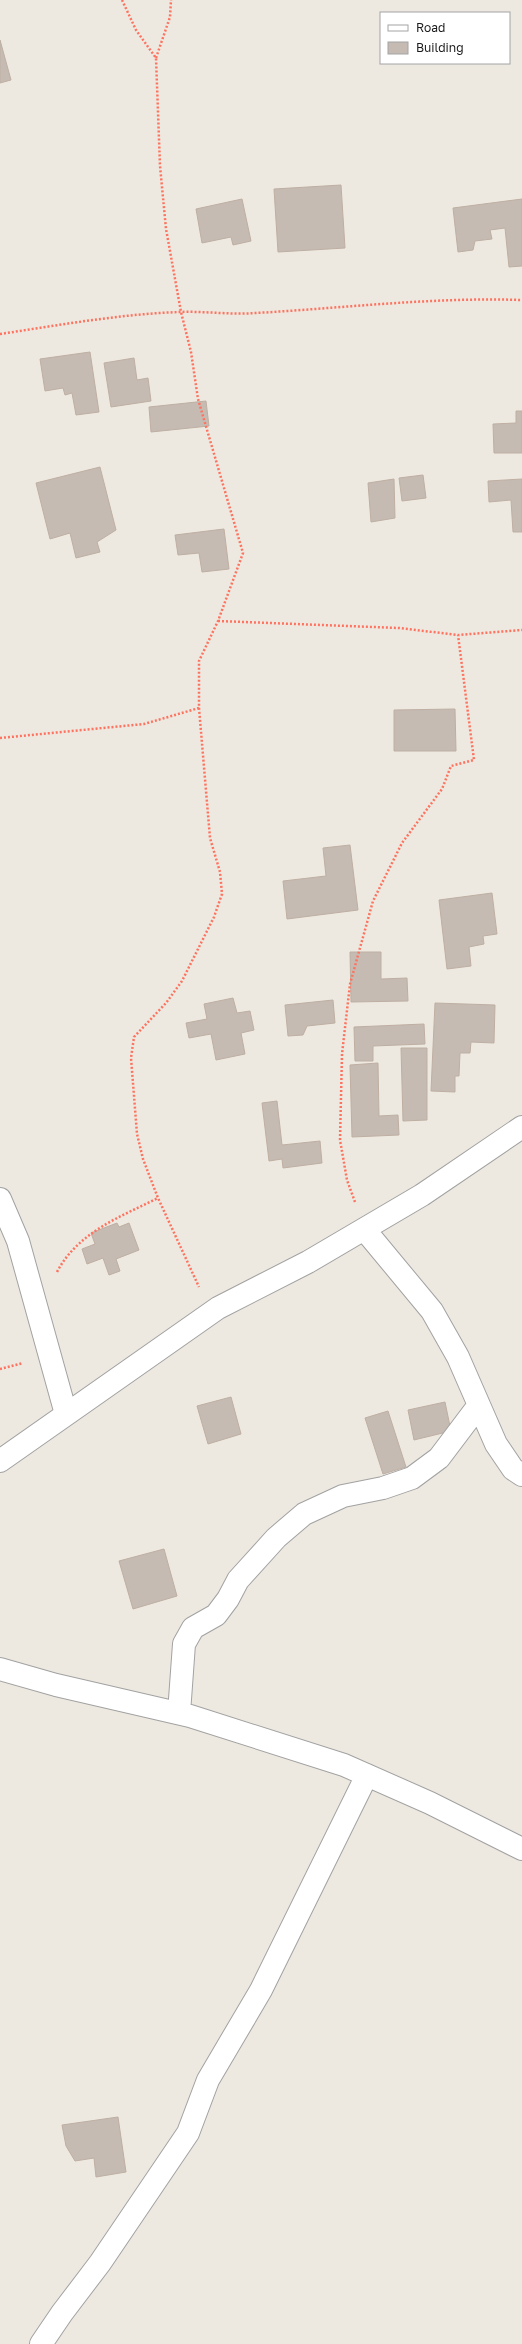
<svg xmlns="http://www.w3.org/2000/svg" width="522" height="2344" font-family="'Golos Text',sans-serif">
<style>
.building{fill:#c5bbb3;stroke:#bfafa2}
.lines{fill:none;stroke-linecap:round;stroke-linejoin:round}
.minor-casing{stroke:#a2a2a2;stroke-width:24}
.path{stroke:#fe7360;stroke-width:2.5;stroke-dasharray:2 2;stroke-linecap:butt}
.minor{stroke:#fff;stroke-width:22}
</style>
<rect width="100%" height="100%" fill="#ede9e0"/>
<path class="building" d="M 0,40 L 11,80 L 0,83 Z
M 341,185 L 345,248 L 278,252 L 274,189 Z
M 242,199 L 251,241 L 233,245 L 231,237 L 202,243 L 196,209 Z
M 522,199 L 522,266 L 509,267 L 505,228 L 490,230 L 492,239 L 475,241 L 473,250 L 458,252 L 453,208 Z
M 90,352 L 99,412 L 76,415 L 72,393 L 65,395 L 63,388 L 45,391 L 40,359 Z
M 134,358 L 137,380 L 148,378 L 151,401 L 111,407 L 104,363 Z
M 206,401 L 209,426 L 151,432 L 149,407 Z
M 516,411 L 522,411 L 522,453 L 494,453 L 493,424 L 516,423 Z
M 100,467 L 116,530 L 97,542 L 100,552 L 76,558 L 70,533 L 50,539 L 36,483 Z
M 423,475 L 426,498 L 402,501 L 399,478 Z
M 394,479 L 395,518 L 371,522 L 368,483 Z
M 522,479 L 522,532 L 513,532 L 511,500 L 489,502 L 488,481 Z
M 224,529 L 229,569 L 202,572 L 199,553 L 178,555 L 175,535 Z
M 455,709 L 456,751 L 394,751 L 394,710 Z
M 350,845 L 358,910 L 287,919 L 283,881 L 326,876 L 323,848 Z
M 492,893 L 497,934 L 483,936 L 484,944 L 469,947 L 471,966 L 447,969 L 439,900 Z
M 350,952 L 381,952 L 381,979 L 407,978 L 408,1001 L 351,1002 Z
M 233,998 L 237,1013 L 250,1011 L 254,1030 L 241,1033 L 245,1054 L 216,1060 L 211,1034 L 189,1038 L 186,1023 L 207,1019 L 204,1004 Z
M 333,1000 L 335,1023 L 307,1026 L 303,1035 L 288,1036 L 285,1005 Z
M 435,1003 L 495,1005 L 494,1043 L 471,1042 L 470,1053 L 460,1053 L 459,1076 L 455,1076 L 455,1092 L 431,1091 Z
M 424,1024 L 425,1044 L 373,1046 L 373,1061 L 355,1061 L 354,1027 Z
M 401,1048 L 427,1048 L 427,1120 L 403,1121 Z
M 378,1063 L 379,1116 L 398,1115 L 399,1135 L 352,1137 L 350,1065 Z
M 277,1101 L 282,1145 L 320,1141 L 322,1163 L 283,1168 L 282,1159 L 269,1161 L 262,1103 Z
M 117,1223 L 119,1227 L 129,1223 L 139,1250 L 116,1259 L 120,1271 L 109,1275 L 103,1258 L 87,1264 L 82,1249 L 95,1244 L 91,1233 Z
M 231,1397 L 241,1434 L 208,1444 L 197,1406 Z
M 445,1402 L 451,1431 L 414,1440 L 408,1410 Z
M 388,1411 L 406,1467 L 383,1474 L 365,1418 Z
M 164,1549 L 177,1596 L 133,1609 L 119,1561 Z
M 118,2117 L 126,2172 L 96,2177 L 94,2158 L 75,2161 L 66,2146 L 62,2125 Z"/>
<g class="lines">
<defs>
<path id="minor" d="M 0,1199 L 18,1241 L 66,1414
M 364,1229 L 432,1311 L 458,1357 L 496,1444 L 513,1469 L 522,1475
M 0,1461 L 218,1308 L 308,1262 L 422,1195 L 522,1127
M 0,1669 L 56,1685 L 190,1716 L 344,1765 L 430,1803 L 522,1849
M 179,1713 L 184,1644 L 193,1628 L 216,1615 L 228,1599 L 238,1580 L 276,1538 L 304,1514 L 343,1496 L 383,1488 L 412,1478 L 439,1458 L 479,1405
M 41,2344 L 62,2313 L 100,2263 L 188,2133 L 208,2080 L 261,1990 L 367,1775"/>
</defs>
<use href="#minor" class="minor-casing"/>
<path class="path" d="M 122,0 L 136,30 L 156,58 L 160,166 L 166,229 L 181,312 L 191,352 L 198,399 L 243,553 L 218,621 L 199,661 L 199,708 L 210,838 L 220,872 L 222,894 L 214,917 L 182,981 L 166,1003 L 134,1037 L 131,1058 L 137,1134 L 143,1159 L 158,1198 L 199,1287
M 156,58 L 170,17 L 171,0
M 0,334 C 60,325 120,314 180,312 C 205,311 231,315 256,313 C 344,308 433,297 522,300
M 218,621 L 399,628 L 458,635 L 522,630
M 0,738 L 144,724 L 199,708
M 355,1202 L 347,1180 L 340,1140 L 342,1054 L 350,984 L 373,901 L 402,843 L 442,789 L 451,766 L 474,760 L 458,635
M 57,1272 C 78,1232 120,1217 158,1198
M 0,1369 L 23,1363"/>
<use href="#minor" class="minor"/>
</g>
<rect x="380" y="12" width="130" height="52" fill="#ffffff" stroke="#a4a4a4"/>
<rect x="388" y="25" width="20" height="6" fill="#ffffff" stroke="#a4a4a4"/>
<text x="416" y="32" font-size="12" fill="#1b1b1b">Road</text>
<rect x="388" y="42" width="20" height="12" fill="#c5bbb3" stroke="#a4a4a4"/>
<text x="416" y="52" font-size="12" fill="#1b1b1b">Building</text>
</svg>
